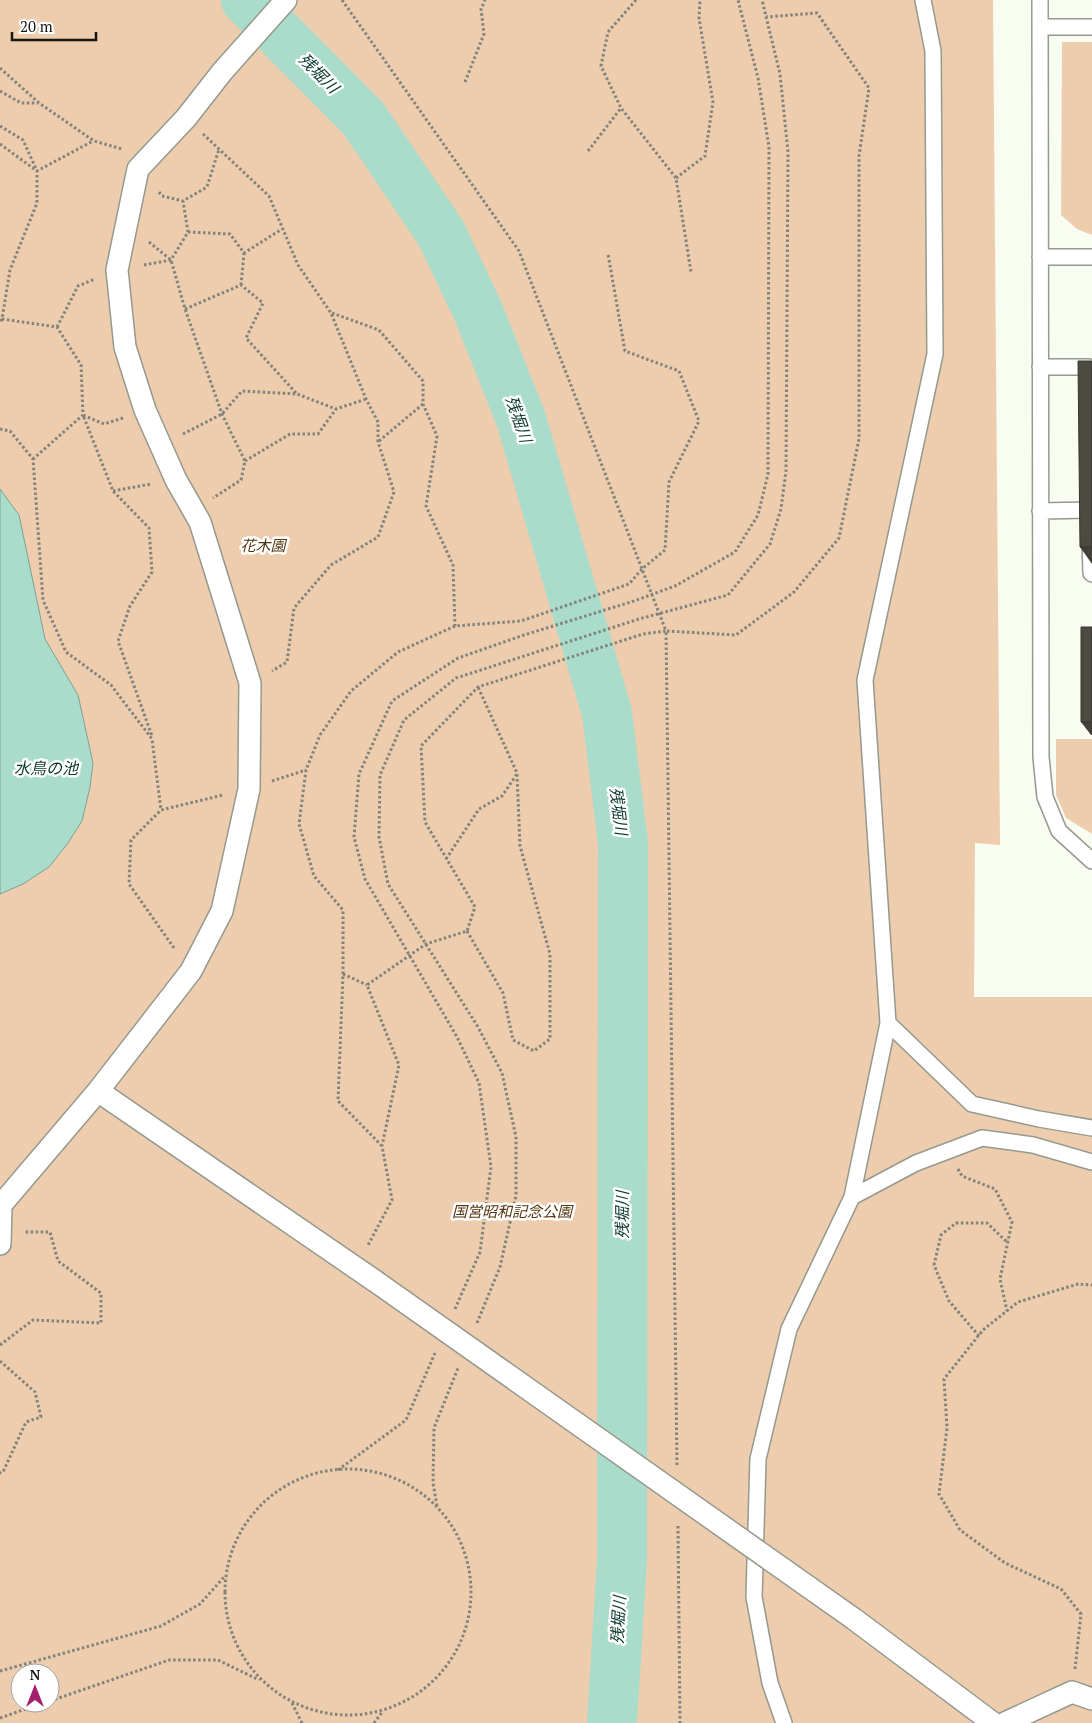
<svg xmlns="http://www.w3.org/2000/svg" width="1092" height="1723" font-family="'PT Serif','Noto Sans JP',serif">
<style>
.green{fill:#edcdad;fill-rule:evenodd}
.water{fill:#a9dccb;stroke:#7da194}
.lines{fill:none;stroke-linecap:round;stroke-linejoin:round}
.river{stroke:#a9dccb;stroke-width:50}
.service-casing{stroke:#95998e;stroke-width:18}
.pedestrian-casing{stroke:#95998e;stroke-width:24}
.path{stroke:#81837c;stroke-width:3;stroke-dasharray:2.5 2.5;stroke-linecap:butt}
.service{stroke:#fff;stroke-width:15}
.pedestrian{stroke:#fff;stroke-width:21}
.pedestrian-bridge-casing{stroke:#95998e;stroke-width:24;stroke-linecap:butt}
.pedestrian-bridge{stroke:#fff;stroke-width:21}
.wall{fill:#424038}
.building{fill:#4d4b41;stroke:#36342e}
.labels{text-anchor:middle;stroke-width:5;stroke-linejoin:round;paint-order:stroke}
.park-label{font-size:15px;font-style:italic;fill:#55350d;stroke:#fff}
.water-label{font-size:16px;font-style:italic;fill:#0a382d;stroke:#fff}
</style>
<rect width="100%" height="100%" fill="#f9fcf1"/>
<path class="green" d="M 0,0 L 993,0 L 1000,845 L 975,843 L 974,997 L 1092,997 L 1092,1723 L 0,1723 ZM 20,1673 L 50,1673 L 50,1703 L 20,1703 Z
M 1062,42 L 1092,42 L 1092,235 L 1077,229 L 1061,215 Z
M 1056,739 L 1092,739 L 1092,834 L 1066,818 L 1056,795 Z"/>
<path class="water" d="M 0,489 L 19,515 L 45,639 L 78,695 L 93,763 L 90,787 L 82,821 L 68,843 L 49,867 L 23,884 L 0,894 Z"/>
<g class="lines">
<path class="river" d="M 246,0 L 363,118 L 441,233 L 478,311 L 521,419 L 607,713 L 623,843 L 622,1559 L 612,1723"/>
<defs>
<path id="service" d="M 1040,0 L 1041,757 L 1045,797 L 1059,831 L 1092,861
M 1040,27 L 1092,27
M 1040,257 L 1092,257
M 1040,367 L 1089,367 L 1089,377
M 1040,511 L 1089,510 L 1089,500
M 1090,542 L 1091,573 L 1092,574
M 888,1023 L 972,1104 L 1039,1119 L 1092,1128
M 852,1197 L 916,1163 L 982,1138 L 1033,1145 L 1092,1162
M 784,1723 L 770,1683 L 754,1597 L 758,1459 L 789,1329 L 852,1197 L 888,1023 L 865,680 L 935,354 L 933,51 L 923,0"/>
<path id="pedestrian" d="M 98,1091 L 375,1281
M 0,1244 L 1,1205 L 98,1091 L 191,971 L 222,911 L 249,789 L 250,683 L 200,522 L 176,480 L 145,410 L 125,347 L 117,270 L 138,169 L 186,118 L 222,72 L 286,0
M 854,1619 L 993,1723
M 1005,1723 L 1072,1692 L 1092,1699"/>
</defs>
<use href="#service" class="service-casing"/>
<use href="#pedestrian" class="pedestrian-casing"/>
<path class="path" d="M 342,0 L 519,251 L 666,631 L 643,634 L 478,687 L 421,746 L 425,822 L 475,907 L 467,931 L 426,944 L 367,985 L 399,1065 L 382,1146 L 392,1200 L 367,1247
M 636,0 L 608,32 L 601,66 L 621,108 L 676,178 L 691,272
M 0,68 L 39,103 L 94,141 L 122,149
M 465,82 L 484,34 L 481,9 L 485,0
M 0,91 L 21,103 L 38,103
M 0,126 L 23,140 L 37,171 L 37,203 L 10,270 L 2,319 L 0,322
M 203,134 L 269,196 L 298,265 L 331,313 L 366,399 L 378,422 L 378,442 L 394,492 L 378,537 L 331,565 L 294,608 L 287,662 L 272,671
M 0,144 L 37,171 L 93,141
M 588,151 L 621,108
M 676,178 L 705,156 L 713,102 L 699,18 L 700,0
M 159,192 L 162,196 L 183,201 L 207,187 L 219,149
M 188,232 L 230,234 L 244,253 L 282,229
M 149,242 L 171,260 L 185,309 L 222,414 L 245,461 L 241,480 L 213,498
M 144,265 L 171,260 L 188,232 L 183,201
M 241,285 L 244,253
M 185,309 L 241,285 L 263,303 L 246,338 L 297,394
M 332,313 L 379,330 L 423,381 L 423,404 L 437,436 L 426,506 L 453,565 L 455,626
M 2,319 L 57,327 L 81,365 L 83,415 L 33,459
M 57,327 L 78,286 L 95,279
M 123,418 L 104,424 L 83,415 L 113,491 L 149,528 L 152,572 L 130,606 L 118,641 L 152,736
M 0,429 L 10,431 L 33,459 L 43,600 L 66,652 L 111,685 L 152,739 L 161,810
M 183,434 L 222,414 L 242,391 L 297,394 L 336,409 L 366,399
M 379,441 L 423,404
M 245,461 L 290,434 L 318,434 L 336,409
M 113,491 L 151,484
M 272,781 L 306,770
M 446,859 L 479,809 L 502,796 L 517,774
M 467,931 L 503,993 L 513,1040 L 534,1051 L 550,1039 L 550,954 L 520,846 L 517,773 L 478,687
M 174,948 L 129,884 L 131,840 L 161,810 L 223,795
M 343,974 L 367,985
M 382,1146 L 338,1101 L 343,974 L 343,910 L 314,876 L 299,824 L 306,770 L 320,735 L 351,691 L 398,652 L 455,626 L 521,621 L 629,584 L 642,569 L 665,550 L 669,482 L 699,421 L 679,371 L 625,351 L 608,254
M 958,1169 L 962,1176 L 995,1189 L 1012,1222 L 1000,1279 L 1007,1311
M 455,1309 L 480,1252 L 491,1167 L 479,1083 L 457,1037 L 365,879 L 354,837 L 359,774 L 392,701 L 458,658 L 524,635 L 634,601 L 675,586 L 735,552 L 758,515 L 768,474 L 769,147 L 758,78 L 738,0
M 477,1323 L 500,1267 L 516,1196 L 516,1137 L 502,1073 L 478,1027 L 388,884 L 379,837 L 380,775 L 404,720 L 456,678 L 639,619 L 728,595 L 770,544 L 781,509 L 786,471 L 788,152 L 780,74 L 762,0
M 979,1336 L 949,1301 L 934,1265 L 941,1235 L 956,1223 L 987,1223 L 1007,1242
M 0,1345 L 33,1320 L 101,1323 L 101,1293 L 58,1261 L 50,1232 L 24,1232
M 0,1361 L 35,1392 L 41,1417 L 26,1422 L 3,1472 L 0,1473
M 677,1465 L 666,631 L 736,635 L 794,592 L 839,538 L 859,439 L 859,156 L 869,88 L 817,13 L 766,17
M225 1592a123 123 0 1 1 246 0a123 123 0 1 1-246 0Z
M 338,1470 L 406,1420 L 435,1353
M 437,1506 L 433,1483 L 434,1428 L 458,1368
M 678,1526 L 680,1723
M 1075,1669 L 1081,1614 L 1061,1589 L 1005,1563 L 960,1530 L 939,1494 L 947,1428 L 944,1379 L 983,1330 L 1018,1302 L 1078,1284 L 1092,1285
M 0,1671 L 161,1626 L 200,1604 L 225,1576
M 50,1701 L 169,1660 L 218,1660 L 259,1680
M 292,1703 L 302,1723
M 0,1718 L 43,1703
M 374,1723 L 383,1711"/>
<use href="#service" class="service"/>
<use href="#pedestrian" class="pedestrian"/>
<defs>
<path id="pedestrian-bridge" d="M 375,1281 L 854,1619"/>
</defs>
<use href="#pedestrian-bridge" class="pedestrian-bridge-casing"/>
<use href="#pedestrian-bridge" class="pedestrian-bridge"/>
</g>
<path class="wall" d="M 1092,361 L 1092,564 L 1080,547 Z
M 1092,627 L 1092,735 L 1091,735 L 1081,722 Z"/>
<path class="building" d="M 1078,361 L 1092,361 L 1092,547 L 1080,547 Z
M 1081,627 L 1092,627 L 1092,722 L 1081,722 Z"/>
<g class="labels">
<g class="park-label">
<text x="263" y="551">花木園</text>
<text x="512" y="1217">国営昭和記念公園</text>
</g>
<g class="water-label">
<text transform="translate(319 73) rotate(45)" y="6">残堀川</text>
<text transform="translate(519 419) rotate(71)" y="6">残堀川</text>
<text x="46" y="774">水鳥の池</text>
<text transform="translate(619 811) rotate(83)" y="6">残堀川</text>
<text transform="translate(622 1215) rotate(-90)" y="6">残堀川</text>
<text transform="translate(618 1620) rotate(-87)" y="6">残堀川</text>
</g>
</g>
<g transform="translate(35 1688)"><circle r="24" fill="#ffffff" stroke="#a2a2a1"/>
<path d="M0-4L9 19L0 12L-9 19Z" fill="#a3206f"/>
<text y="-8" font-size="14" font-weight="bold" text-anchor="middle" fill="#161713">N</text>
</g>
<path d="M12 32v8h84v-8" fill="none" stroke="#161713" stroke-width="2.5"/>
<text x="20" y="32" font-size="15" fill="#161713" stroke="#ffffff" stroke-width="4" paint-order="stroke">20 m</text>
</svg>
